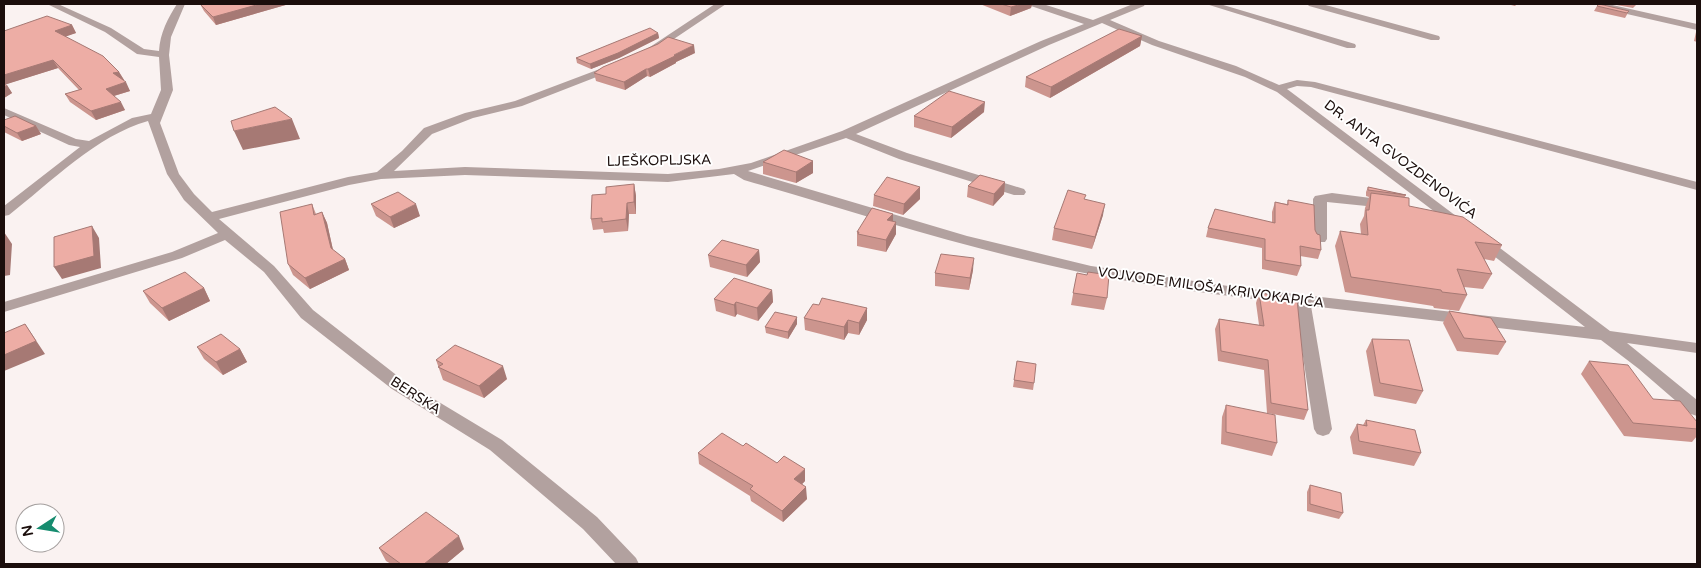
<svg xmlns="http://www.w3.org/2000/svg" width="1701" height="568" font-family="'Varela Round',sans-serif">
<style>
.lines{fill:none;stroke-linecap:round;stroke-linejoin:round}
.street{fill:#b2a19f;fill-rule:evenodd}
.wall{fill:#cc958e}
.shaded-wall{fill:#a67974}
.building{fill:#edada5;stroke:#a67974}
.labels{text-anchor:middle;stroke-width:4;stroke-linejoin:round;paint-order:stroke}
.street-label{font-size:14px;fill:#1b0e0c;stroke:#fff}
</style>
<rect width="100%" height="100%" fill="#faf2f1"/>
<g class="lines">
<path class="street" d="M 47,4 L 58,4 L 111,28 L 144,49 L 159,51 C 160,33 168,18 177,4 L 185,4 L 171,37 L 169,55 L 173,90 L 160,123 L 179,174 L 194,194 L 212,212 L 348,177 L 377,172 L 402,151 L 424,128 L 465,113 L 515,101 L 613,64 L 617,65 L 618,67 L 617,69 L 522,106 L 473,118 L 432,134 L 394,171 L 465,167 L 668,174 L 719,169 L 751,163 L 842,131 L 1041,41 L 1084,24 L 1031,6 L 1030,4 L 1043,4 L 1093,20 L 1133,4 L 1145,4 L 1144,6 L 1110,20 L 1159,41 L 1236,66 L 1279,85 L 1297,80 L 1315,82 L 1697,182 L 1697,190 L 1311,87 L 1297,86 L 1287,89 L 1468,225 L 1461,229 L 1456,228 L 1277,92 L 1245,77 L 1152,45 L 1102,23 L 1049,45 L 856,134 L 907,153 L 1024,189 L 1026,192 L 1024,195 L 1014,195 L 899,159 L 846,138 L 748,171 L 967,236 L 1091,266 L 1242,288 L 1585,327 L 1476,242 L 1478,239 L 1488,239 L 1610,331 L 1697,343 L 1697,353 L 1627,343 L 1697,400 L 1697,416 L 1691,414 L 1639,369 L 1601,340 L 1311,306 L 1332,429 L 1329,434 L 1323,436 L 1317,434 L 1314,429 L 1295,304 C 1212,294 1129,284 1048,265 C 945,242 845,209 744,180 L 734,174 L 668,182 L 465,175 L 381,179 L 349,185 L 219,219 L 274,266 L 313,310 L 404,381 L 502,440 L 597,517 L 636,558 L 639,564 L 616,564 L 583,529 L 490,450 L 392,389 L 301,318 L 264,272 L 225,240 L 182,258 L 4,312 L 4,302 L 172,252 L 218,233 L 184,200 L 167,174 L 148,121 C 97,135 50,183 9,215 L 4,216 L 4,206 L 80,147 L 69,145 L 4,115 L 4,108 L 76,139 L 89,141 L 132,118 L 151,114 L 161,90 L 159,57 L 137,54 L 105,32 Z
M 715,4 L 726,4 L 656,51 L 648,51 L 647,49 Z
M 1206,4 L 1220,4 L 1355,44 L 1356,46 L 1355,48 L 1347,48 Z
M 1307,4 L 1322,4 L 1439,36 L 1440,38 L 1439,40 L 1431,40 L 1309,6 Z
M 1608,4 L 1697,24 L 1697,30 L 1605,9 L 1605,5 Z
M 1332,193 L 1386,200 L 1393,204 L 1386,208 L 1327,202 L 1327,239 L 1325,242 L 1315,242 L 1313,239 L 1313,199 L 1315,196 Z"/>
</g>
<path class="wall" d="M 200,4 L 289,4 L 216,25 L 204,11 Z
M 980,4 L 1032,4 L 1031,8 L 1010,16 Z
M 1507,4 L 1517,4 L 1515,6 Z
M 1611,4 L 1637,4 L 1633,8 Z
M 1597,6 L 1629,11 L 1625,18 L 1594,11 Z
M 72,25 L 76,33 L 65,36 L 119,72 L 124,80 L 123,80 L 130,91 L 114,96 L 125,110 L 96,120 L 70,102 L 65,94 L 79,90 L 58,68 L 6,84 L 12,93 L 4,98 L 4,31 Z
M 1697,29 L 1697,42 L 1694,41 L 1696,32 Z
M 658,33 L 659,38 L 619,58 L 591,69 L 577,63 L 576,58 Z
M 1142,36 L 1140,46 L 1050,98 L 1025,87 L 1026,77 Z
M 695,53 L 676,62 L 676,63 L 650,77 L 647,76 L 625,90 L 596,81 L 594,73 Z
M 984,112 L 951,138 L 914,127 L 914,116 Z
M 4,120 L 36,126 L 41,134 L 22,141 L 4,132 Z
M 813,161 L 813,173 L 796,183 L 763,174 L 763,162 Z
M 1005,182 L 1004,194 L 993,206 L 967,197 L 968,186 Z
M 634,184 L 636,196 L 636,214 L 629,214 L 628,231 L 604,233 L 603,229 L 593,230 L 591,219 L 606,194 Z
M 920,187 L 920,199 L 903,215 L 873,206 L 874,195 Z
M 1368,187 L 1406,195 L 1404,198 L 1409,206 L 1502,245 L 1494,261 L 1484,259 L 1492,274 L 1483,289 L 1464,287 L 1467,295 L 1459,311 L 1434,308 L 1433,306 L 1345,292 L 1335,246 L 1340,231 L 1361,234 L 1360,224 L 1364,216 L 1365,208 L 1369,197 L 1366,196 L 1366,192 Z
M 1086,199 L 1103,215 L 1092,249 L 1052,240 L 1054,228 Z
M 1288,200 L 1315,230 L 1321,250 L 1318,259 L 1300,256 L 1301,266 L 1297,276 L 1262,269 L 1262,248 L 1206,237 L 1208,228 L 1272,222 L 1272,212 L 1275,202 L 1287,204 Z
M 312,204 L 316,214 L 322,212 L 327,223 L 333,250 L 345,259 L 349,270 L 310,289 L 293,275 L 288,264 Z
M 371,204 L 420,216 L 394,228 L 376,216 Z
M 893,214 L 893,222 L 896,234 L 886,252 L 857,246 L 857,232 Z
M 759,250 L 760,262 L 747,277 L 710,267 L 708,255 Z
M 973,270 L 969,290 L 935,286 L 935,273 Z
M 1077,273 L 1107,298 L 1104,310 L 1071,305 Z
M 204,288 L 210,301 L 169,321 L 150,303 L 143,291 Z
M 772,290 L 773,302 L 758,321 L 737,314 L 735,317 L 716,311 L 714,299 Z
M 1259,293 L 1308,410 L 1304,420 L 1267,413 L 1264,370 L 1218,361 L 1215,329 L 1219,319 L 1259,325 L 1256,303 Z
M 819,305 L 867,308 L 867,320 L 859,335 L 848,333 L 844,340 L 805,330 L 804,318 Z
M 1449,311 L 1506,342 L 1498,355 L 1457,351 L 1443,323 Z
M 797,317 L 797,324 L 788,339 L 766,333 L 765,327 Z
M 1372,339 L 1423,391 L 1416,404 L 1374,396 L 1366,351 Z
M 197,347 L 240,349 L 247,362 L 223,375 L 204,359 Z
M 436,360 L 507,379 L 484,398 L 443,380 Z
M 1017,361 L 1034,383 L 1033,390 L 1013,387 Z
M 1589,361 L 1653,399 L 1697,422 L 1697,436 L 1692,442 L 1624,436 L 1581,374 Z
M 1226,405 L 1277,443 L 1272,456 L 1221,444 L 1222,417 Z
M 1366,420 L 1421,453 L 1414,466 L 1353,454 L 1350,437 L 1357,424 L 1363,425 Z
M 743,446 L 805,481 L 802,484 L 807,499 L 783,522 L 751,501 L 750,496 L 699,464 L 698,453 Z
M 1310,485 L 1343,513 L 1339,519 L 1307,511 L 1307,492 Z
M 379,548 L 464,549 L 446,564 L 391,564 L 386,561 Z"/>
<path class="shaded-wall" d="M 260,4 L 289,4 L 216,25 L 213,17 Z
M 1022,4 L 1032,4 L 1031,8 L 1010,16 L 1011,7 Z
M 72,25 L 76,33 L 59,39 L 55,31 Z
M 658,33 L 659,38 L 619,58 L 591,69 L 590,64 Z
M 1142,36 L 1140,46 L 1050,98 L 1051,87 Z
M 694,45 L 695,53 L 676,62 L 676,63 L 650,77 L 648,69 L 674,55 Z
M 53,60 L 58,68 L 4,85 L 4,75 Z
M 646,69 L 647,76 L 625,90 L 624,82 Z
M 119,72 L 124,80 L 117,82 L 113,73 Z
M 126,82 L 130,91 L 110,97 L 106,89 Z
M 7,85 L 12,93 L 4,98 L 4,87 Z
M 121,102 L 125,110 L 96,120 L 91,111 Z
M 985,102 L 984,112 L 951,138 L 952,127 Z
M 292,119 L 300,139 L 243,150 L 234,131 Z
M 36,126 L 41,134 L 22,141 L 17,133 Z
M 813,161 L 813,173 L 796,183 L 796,172 Z
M 1005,182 L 1004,194 L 993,206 L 994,194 Z
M 634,184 L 636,196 L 636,214 L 634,202 Z
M 920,187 L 920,199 L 903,215 L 904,204 Z
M 627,203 L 629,214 L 628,231 L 626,219 Z
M 416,204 L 420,216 L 394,228 L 390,217 Z
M 1105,204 L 1103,215 L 1092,249 L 1095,237 Z
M 322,212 L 327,223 L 335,259 L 331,248 Z
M 893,214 L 893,226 L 887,220 Z
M 896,222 L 896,234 L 886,252 L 886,240 Z
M 92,226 L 99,238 L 101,268 L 62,279 L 54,267 Z
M 4,232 L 12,244 L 10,275 L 4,276 Z
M 759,250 L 760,262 L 747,277 L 746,265 Z
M 974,258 L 973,270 L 969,290 L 970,278 Z
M 345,259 L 349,270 L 310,289 L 305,278 Z
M 204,288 L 210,301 L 169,321 L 162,308 Z
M 772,290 L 773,302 L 758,321 L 757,308 Z
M 736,302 L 737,314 L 735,317 L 734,305 Z
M 867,308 L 867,320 L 859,335 L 859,323 Z
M 797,317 L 797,324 L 788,339 L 788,332 Z
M 848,320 L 848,333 L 844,340 L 844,327 Z
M 25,324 L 45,354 L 4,371 L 4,355 Z
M 240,349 L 247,362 L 223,375 L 216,362 Z
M 503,366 L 507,379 L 484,398 L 479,386 Z
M 805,469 L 805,481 L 795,491 L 794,479 Z
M 806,487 L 807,499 L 783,522 L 782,511 Z
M 459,536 L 464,549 L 446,564 L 424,564 Z"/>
<path class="building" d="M 200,4 L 260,4 L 213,17 Z
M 1001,4 L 1022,4 L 1011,7 Z
M 1599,4 L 1629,11 L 1627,13 L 1597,6 Z
M 47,16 L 72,25 L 55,31 L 103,56 L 119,72 L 113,73 L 126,82 L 106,89 L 121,102 L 91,111 L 65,94 L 82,89 L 53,60 L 4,75 L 4,31 Z
M 650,28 L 658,33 L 618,53 L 590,64 L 576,58 Z
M 1119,29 L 1142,36 L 1051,87 L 1026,77 Z
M 668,37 L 694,45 L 674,55 L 675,56 L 648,69 L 646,69 L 624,82 L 594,73 L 603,67 L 658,44 Z
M 949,91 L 985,102 L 952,127 L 914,116 Z
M 275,107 L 292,119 L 234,131 L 231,121 Z
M 15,116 L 36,126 L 17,133 L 4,126 L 4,120 Z
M 784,150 L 813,161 L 796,172 L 763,162 Z
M 980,175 L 1005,182 L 994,194 L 968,186 Z
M 887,177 L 920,187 L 904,204 L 874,195 Z
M 634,184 L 634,202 L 627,203 L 626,219 L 602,222 L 602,218 L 591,219 L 592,195 L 606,194 L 606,187 Z
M 1368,187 L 1406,195 L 1368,190 Z
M 1068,190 L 1086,195 L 1084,199 L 1105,204 L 1095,237 L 1054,228 Z
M 398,192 L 416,204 L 390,217 L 371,204 Z
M 1371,193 L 1409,198 L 1409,206 L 1463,217 L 1502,245 L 1475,242 L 1492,274 L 1457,269 L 1467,295 L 1442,292 L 1441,290 L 1351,277 L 1340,231 L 1368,235 L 1366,210 L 1369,210 Z
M 1288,200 L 1314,205 L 1315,230 L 1317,234 L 1320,235 L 1321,250 L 1300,246 L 1301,266 L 1265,260 L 1265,239 L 1208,228 L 1215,209 L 1275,223 L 1275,202 L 1288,205 Z
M 312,204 L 314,215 L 322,212 L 331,248 L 345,259 L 305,278 L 288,264 L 280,212 Z
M 872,208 L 893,214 L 887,220 L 896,222 L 886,240 L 858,234 L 859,232 L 857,232 Z
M 92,226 L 94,256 L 54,267 L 54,237 Z
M 722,240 L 759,250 L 746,265 L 708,255 Z
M 941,254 L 974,258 L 970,278 L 935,273 Z
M 185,272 L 204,288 L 162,308 L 143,291 Z
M 1088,272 L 1109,275 L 1107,298 L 1073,293 L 1077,273 L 1087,275 Z
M 734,278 L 772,290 L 757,308 L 736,302 L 734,305 L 714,299 Z
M 1259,293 L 1297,299 L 1308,410 L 1271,403 L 1268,360 L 1221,351 L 1219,319 L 1264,326 Z
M 822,298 L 867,308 L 859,323 L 848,320 L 844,327 L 804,318 L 813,304 L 819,305 Z
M 1449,311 L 1491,318 L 1506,342 L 1464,338 Z
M 775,312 L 797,317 L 788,332 L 765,327 Z
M 25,324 L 36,341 L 4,355 L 4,333 Z
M 221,334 L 240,349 L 216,362 L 197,347 Z
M 1372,339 L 1409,340 L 1423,391 L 1380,383 Z
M 455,345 L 503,366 L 479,386 L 438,367 L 443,364 L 436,360 Z
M 1017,361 L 1036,364 L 1034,383 L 1014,380 Z
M 1589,361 L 1628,365 L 1653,399 L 1680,401 L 1697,422 L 1697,429 L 1633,423 Z
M 1226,405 L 1275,415 L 1277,443 L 1226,432 Z
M 1366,420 L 1415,430 L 1421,453 L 1359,441 L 1357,424 L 1367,426 Z
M 722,433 L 743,446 L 746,443 L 777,463 L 784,456 L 805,469 L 794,479 L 806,487 L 782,511 L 750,489 L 753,486 L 698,453 Z
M 1310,485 L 1341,493 L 1343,513 L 1310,504 Z
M 426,512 L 459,536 L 424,564 L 401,564 L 379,548 Z"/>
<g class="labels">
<g class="street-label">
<text transform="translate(1401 159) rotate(37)" y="5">DR. ANTA GVOZDENOVIĆA</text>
<text transform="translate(659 160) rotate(-1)" y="5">LJEŠKOPLJSKA</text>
<text transform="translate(1211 287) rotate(8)" y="5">VOJVODE MILOŠA KRIVOKAPIĆA</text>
<text transform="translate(416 395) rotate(33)" y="5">BERSKA</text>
</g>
</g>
<rect width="1701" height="568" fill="none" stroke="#1b0e0c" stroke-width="10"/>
<g transform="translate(40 528) rotate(258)"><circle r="24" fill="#ffffff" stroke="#a49f9e"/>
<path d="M0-4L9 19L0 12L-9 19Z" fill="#168c6f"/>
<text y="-8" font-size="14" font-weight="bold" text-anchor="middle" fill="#1b0e0c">N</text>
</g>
</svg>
